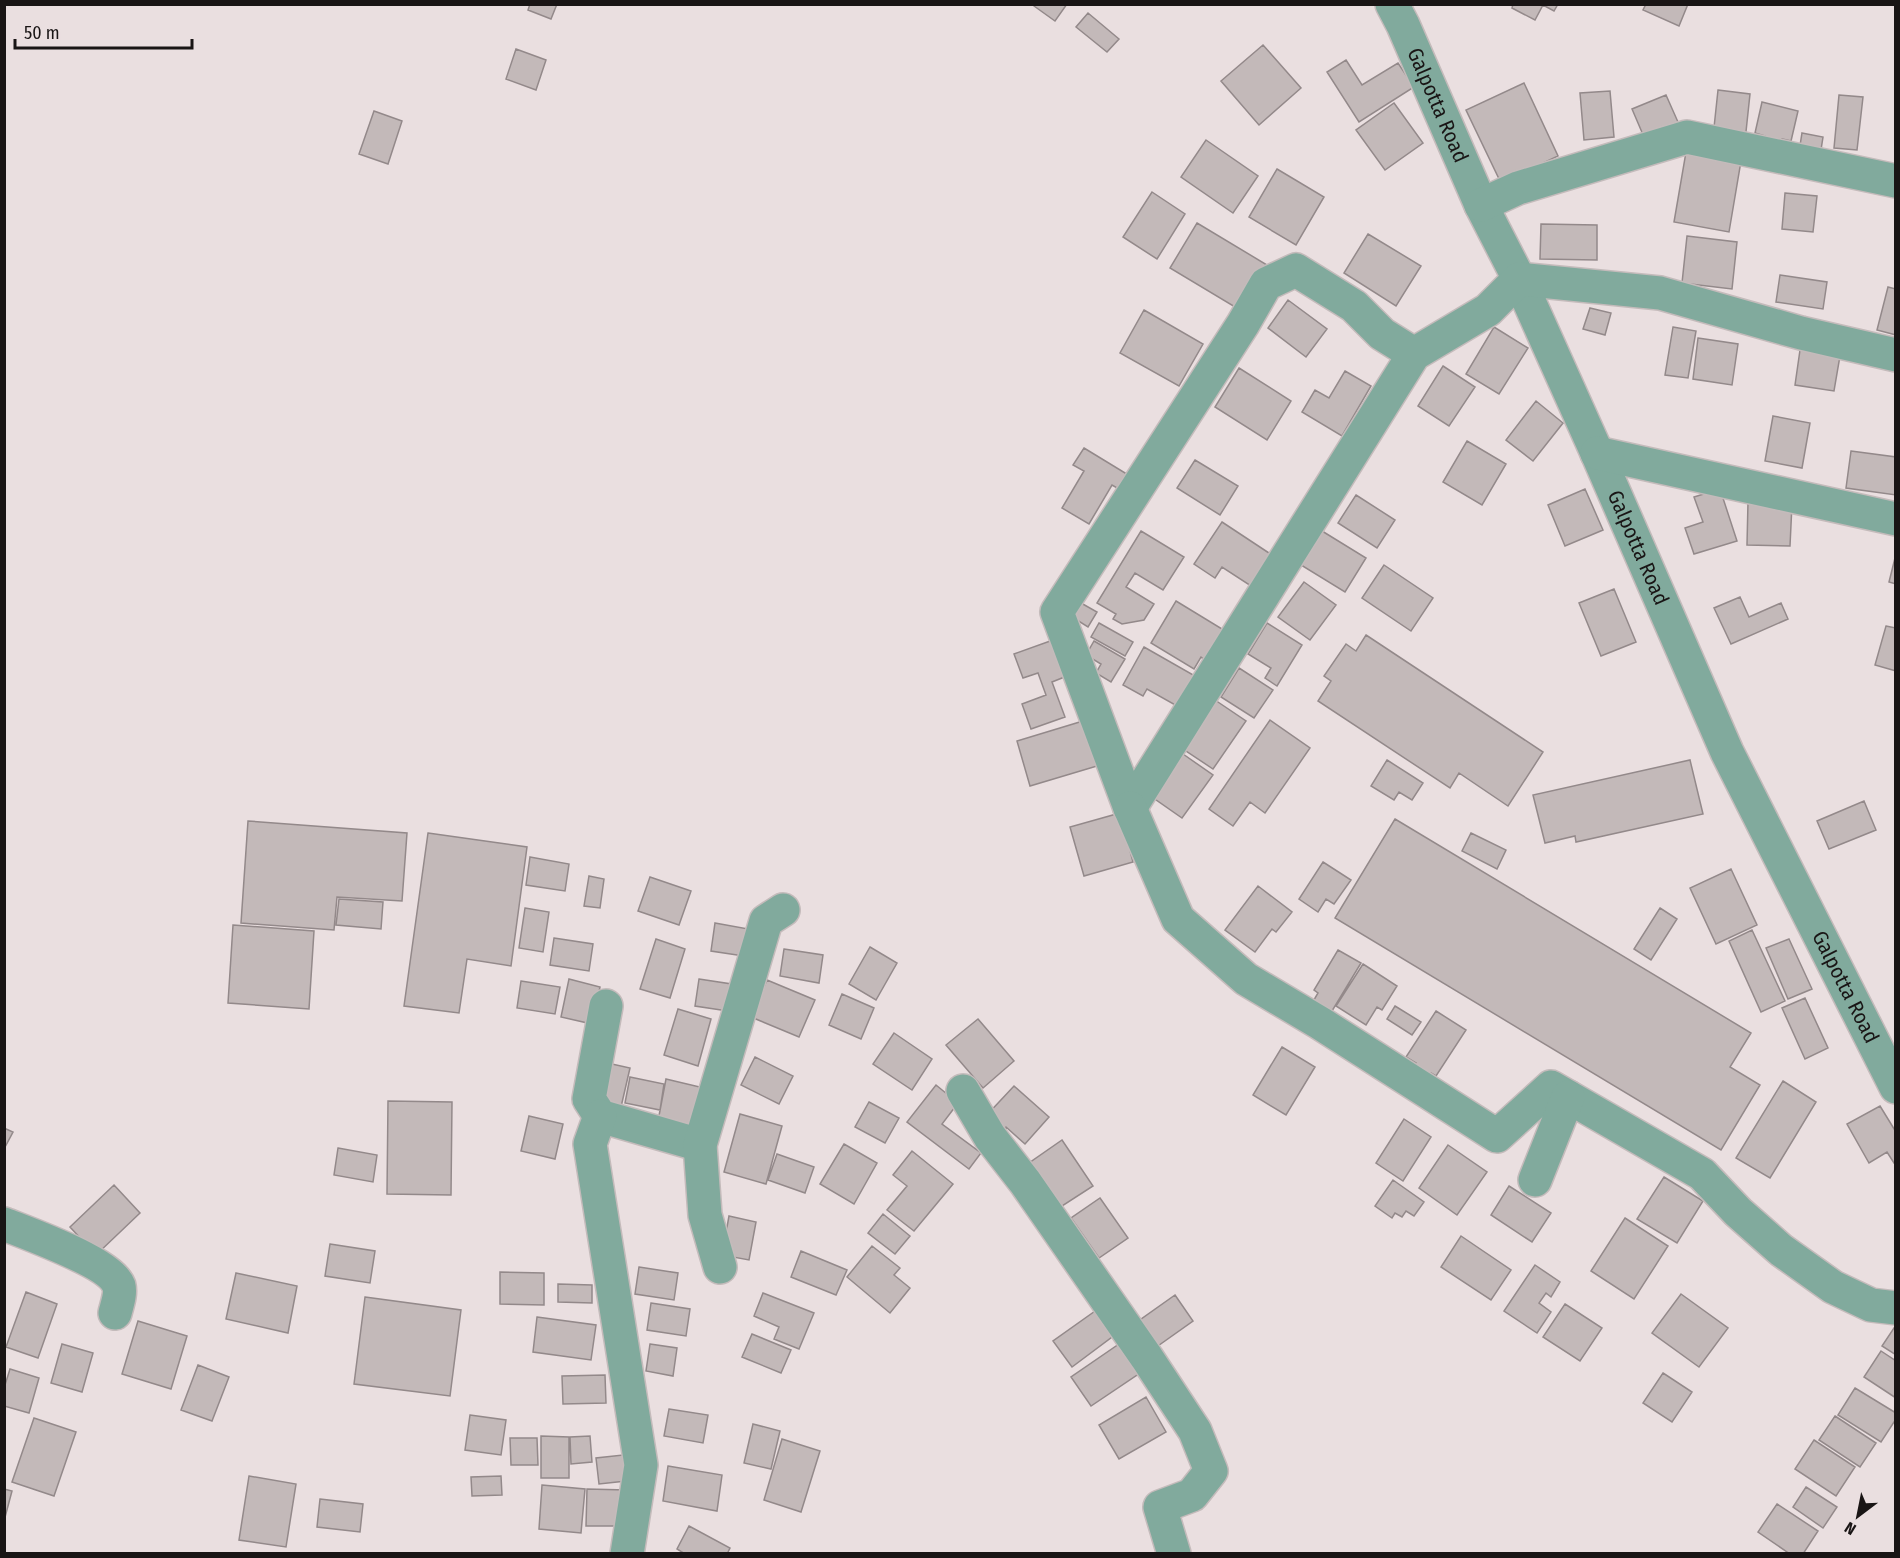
<svg xmlns="http://www.w3.org/2000/svg" width="1900" height="1558" font-family="'Fira Sans Condensed',sans-serif">
<style>
.building{fill:#c3b9b9;stroke:#93898a;stroke-width:1.5}
.lines{fill:none;stroke-linecap:round;stroke-linejoin:round}
.minor-casing{stroke:#c4bbbb;stroke-width:36}
.minor{stroke:#81aa9d;stroke-width:33}
.labels{text-anchor:middle;stroke-width:5;stroke-linejoin:round;paint-order:stroke}
.street-label{font-size:21px;fill:#191515;stroke:#eadfe0}
</style>
<rect width="100%" height="100%" fill="#eadfe0"/>
<path class="building" d="M 530,4 L 557,4 L 551,19 L 528,10 Z
M 1036,4 L 1067,4 L 1055,21 L 1034,6 Z
M 1513,4 L 1558,4 L 1554,11 L 1543,5 L 1535,20 L 1512,8 Z
M 1646,4 L 1688,4 L 1679,26 L 1643,10 Z
M 1088,13 L 1119,39 L 1107,52 L 1076,27 Z
M 1263,45 L 1301,88 L 1259,125 L 1221,81 Z
M 516,49 L 546,60 L 536,90 L 506,79 Z
M 1346,60 L 1362,85 L 1398,63 L 1414,87 L 1359,122 L 1327,72 Z
M 1524,83 L 1558,156 L 1501,183 L 1466,110 Z
M 1718,90 L 1750,94 L 1745,141 L 1713,137 Z
M 1610,91 L 1614,137 L 1584,140 L 1580,93 Z
M 1666,95 L 1678,122 L 1644,137 L 1632,109 Z
M 1839,95 L 1863,97 L 1857,150 L 1834,148 Z
M 1762,102 L 1798,111 L 1791,141 L 1782,139 L 1780,150 L 1763,146 L 1765,136 L 1755,133 Z
M 1394,103 L 1423,143 L 1385,170 L 1356,130 Z
M 374,111 L 402,121 L 388,164 L 359,154 Z
M 1802,133 L 1823,137 L 1820,156 L 1799,152 Z
M 1206,140 L 1258,176 L 1233,213 L 1181,177 Z
M 1686,152 L 1741,161 L 1729,232 L 1674,222 Z
M 1277,169 L 1324,197 L 1296,245 L 1249,217 Z
M 1152,192 L 1185,214 L 1157,259 L 1123,237 Z
M 1785,193 L 1817,196 L 1813,232 L 1782,229 Z
M 1197,223 L 1267,265 L 1240,310 L 1170,268 Z
M 1541,224 L 1597,225 L 1597,260 L 1540,259 Z
M 1368,234 L 1421,266 L 1396,306 L 1344,273 Z
M 1687,236 L 1737,242 L 1732,289 L 1682,283 Z
M 1780,275 L 1827,282 L 1823,309 L 1776,302 Z
M 1888,287 L 1896,289 L 1896,335 L 1877,330 Z
M 1288,300 L 1327,329 L 1306,357 L 1268,328 Z
M 1590,308 L 1611,313 L 1605,335 L 1583,329 Z
M 1144,310 L 1203,344 L 1179,386 L 1120,353 Z
M 1494,327 L 1528,348 L 1499,394 L 1466,374 Z
M 1673,327 L 1696,331 L 1688,378 L 1665,375 Z
M 1698,338 L 1738,344 L 1732,385 L 1693,379 Z
M 1800,350 L 1840,356 L 1834,391 L 1795,385 Z
M 1443,366 L 1475,387 L 1449,426 L 1418,406 Z
M 1239,368 L 1291,401 L 1267,440 L 1215,407 Z
M 1345,371 L 1371,386 L 1342,436 L 1302,412 L 1315,390 L 1329,398 Z
M 1536,401 L 1563,423 L 1533,461 L 1506,440 Z
M 1773,416 L 1810,423 L 1802,468 L 1765,461 Z
M 1467,441 L 1506,464 L 1482,505 L 1443,482 Z
M 1084,448 L 1135,479 L 1126,493 L 1112,485 L 1089,524 L 1062,508 L 1084,471 L 1073,465 Z
M 1851,451 L 1896,457 L 1896,495 L 1846,488 Z
M 1195,460 L 1238,486 L 1220,515 L 1177,488 Z
M 1585,489 L 1603,530 L 1565,546 L 1548,505 Z
M 1720,489 L 1737,541 L 1694,554 L 1685,528 L 1703,522 L 1694,497 Z
M 1356,495 L 1395,520 L 1377,548 L 1338,523 Z
M 1748,502 L 1792,504 L 1790,546 L 1747,545 Z
M 1222,522 L 1272,555 L 1251,586 L 1222,567 L 1215,578 L 1194,564 Z
M 1141,531 L 1184,557 L 1163,590 L 1135,573 L 1126,587 L 1154,604 L 1144,620 L 1122,624 L 1113,619 L 1116,614 L 1097,603 Z
M 1322,531 L 1366,558 L 1345,592 L 1301,565 Z
M 1896,554 L 1896,584 L 1889,582 Z
M 1384,565 L 1433,598 L 1411,631 L 1362,598 Z
M 1304,582 L 1336,605 L 1310,640 L 1278,617 Z
M 1614,589 L 1636,642 L 1601,656 L 1579,603 Z
M 1740,597 L 1749,617 L 1781,603 L 1788,619 L 1731,644 L 1714,608 Z
M 1176,601 L 1227,632 L 1209,663 L 1201,657 L 1194,669 L 1151,643 Z
M 1081,603 L 1097,612 L 1088,627 L 1072,617 Z
M 1099,623 L 1133,642 L 1125,656 L 1091,637 Z
M 1267,623 L 1302,645 L 1277,686 L 1265,678 L 1271,668 L 1248,654 Z
M 1886,626 L 1896,628 L 1896,671 L 1875,665 Z
M 1366,635 L 1543,752 L 1508,806 L 1459,773 L 1450,788 L 1318,701 L 1331,681 L 1324,676 L 1346,644 L 1356,651 Z
M 1053,640 L 1067,676 L 1052,682 L 1065,717 L 1031,729 L 1022,704 L 1046,695 L 1038,673 L 1023,678 L 1014,654 Z
M 1094,641 L 1125,659 L 1111,682 L 1096,673 L 1101,664 L 1086,655 Z
M 1144,647 L 1195,676 L 1177,706 L 1147,689 L 1143,696 L 1123,685 Z
M 1239,668 L 1273,690 L 1254,718 L 1221,697 Z
M 1212,698 L 1246,721 L 1213,769 L 1180,747 Z
M 1270,720 L 1310,748 L 1265,813 L 1250,802 L 1233,826 L 1209,809 Z
M 1083,721 L 1097,766 L 1030,786 L 1017,741 Z
M 1183,754 L 1213,775 L 1182,818 L 1152,797 Z
M 1387,760 L 1423,783 L 1412,800 L 1399,792 L 1394,800 L 1371,786 Z
M 1690,760 L 1703,814 L 1576,842 L 1575,836 L 1545,843 L 1533,795 Z
M 1864,801 L 1876,830 L 1829,849 L 1817,821 Z
M 1120,813 L 1133,862 L 1084,876 L 1070,827 Z
M 1395,819 L 1751,1033 L 1730,1067 L 1760,1085 L 1721,1150 L 1335,918 Z
M 248,821 L 407,833 L 402,901 L 337,897 L 334,930 L 241,923 Z
M 428,833 L 527,847 L 511,966 L 467,959 L 459,1013 L 404,1006 Z
M 1471,833 L 1506,850 L 1497,869 L 1462,851 Z
M 530,857 L 569,864 L 565,891 L 526,885 Z
M 1323,862 L 1351,880 L 1334,904 L 1326,899 L 1318,912 L 1299,899 Z
M 1731,869 L 1757,925 L 1716,944 L 1690,888 Z
M 589,876 L 604,879 L 600,908 L 584,906 Z
M 650,877 L 691,891 L 679,925 L 638,911 Z
M 1258,886 L 1292,912 L 1276,932 L 1272,929 L 1255,952 L 1225,930 Z
M 339,899 L 383,902 L 381,929 L 336,925 Z
M 525,908 L 549,912 L 543,952 L 519,948 Z
M 1660,908 L 1677,919 L 1651,960 L 1634,949 Z
M 715,923 L 754,930 L 750,957 L 711,951 Z
M 233,925 L 314,931 L 309,1009 L 228,1003 Z
M 1752,930 L 1785,1001 L 1761,1012 L 1729,941 Z
M 554,938 L 593,944 L 589,971 L 550,965 Z
M 656,939 L 685,949 L 670,998 L 640,989 Z
M 1789,939 L 1812,989 L 1788,999 L 1766,948 Z
M 870,947 L 897,963 L 876,1000 L 849,984 Z
M 784,949 L 823,955 L 819,983 L 780,976 Z
M 1338,950 L 1361,963 L 1329,1016 L 1311,1005 L 1318,993 L 1314,990 Z
M 1363,964 L 1397,986 L 1382,1010 L 1377,1007 L 1366,1025 L 1336,1006 Z
M 569,979 L 600,987 L 592,1024 L 561,1017 Z
M 699,979 L 738,985 L 734,1012 L 695,1006 Z
M 767,980 L 815,1000 L 799,1037 L 751,1017 Z
M 521,981 L 560,987 L 555,1014 L 517,1008 Z
M 842,994 L 874,1008 L 861,1039 L 829,1025 Z
M 1805,998 L 1828,1048 L 1805,1059 L 1782,1008 Z
M 1395,1006 L 1421,1022 L 1412,1035 L 1387,1019 Z
M 678,1009 L 711,1019 L 698,1066 L 664,1055 Z
M 1436,1011 L 1466,1030 L 1436,1076 L 1431,1073 L 1427,1079 L 1412,1070 L 1416,1063 L 1406,1057 Z
M 978,1019 L 1014,1061 L 983,1088 L 946,1045 Z
M 894,1033 L 932,1059 L 912,1090 L 873,1064 Z
M 1282,1047 L 1315,1067 L 1286,1115 L 1253,1095 Z
M 755,1057 L 793,1076 L 779,1104 L 741,1085 Z
M 603,1062 L 630,1068 L 621,1107 L 594,1100 Z
M 630,1077 L 664,1084 L 660,1110 L 625,1103 Z
M 666,1079 L 704,1088 L 695,1129 L 658,1121 Z
M 1783,1081 L 1816,1102 L 1770,1178 L 1736,1158 Z
M 936,1085 L 958,1103 L 942,1124 L 981,1153 L 969,1169 L 907,1122 Z
M 1014,1086 L 1049,1117 L 1025,1144 L 1006,1127 L 1002,1132 L 985,1117 Z
M 388,1101 L 452,1102 L 451,1195 L 387,1194 Z
M 869,1102 L 899,1118 L 885,1143 L 855,1127 Z
M 1880,1106 L 1896,1132 L 1896,1162 L 1894,1163 L 1887,1152 L 1869,1163 L 1847,1124 Z
M 740,1114 L 782,1126 L 766,1184 L 724,1172 Z
M 529,1116 L 563,1124 L 555,1159 L 521,1151 Z
M 1404,1119 L 1431,1137 L 1403,1181 L 1376,1163 Z
M 4,1128 L 13,1132 L 4,1149 Z
M 1062,1140 L 1093,1186 L 1059,1208 L 1029,1163 Z
M 844,1144 L 877,1163 L 854,1204 L 820,1184 Z
M 1448,1145 L 1487,1172 L 1457,1215 L 1419,1188 Z
M 338,1148 L 377,1155 L 373,1182 L 334,1175 Z
M 912,1151 L 953,1184 L 914,1231 L 887,1210 L 907,1186 L 893,1175 Z
M 777,1154 L 814,1167 L 805,1193 L 768,1180 Z
M 1664,1177 L 1703,1201 L 1677,1243 L 1637,1219 Z
M 1393,1180 L 1424,1202 L 1414,1216 L 1406,1211 L 1402,1217 L 1395,1213 L 1392,1218 L 1375,1206 Z
M 114,1185 L 140,1213 L 96,1255 L 70,1227 Z
M 1509,1186 L 1551,1213 L 1532,1242 L 1491,1215 Z
M 1100,1198 L 1128,1238 L 1099,1258 L 1071,1218 Z
M 883,1214 L 910,1236 L 895,1254 L 868,1233 Z
M 729,1216 L 756,1222 L 749,1260 L 722,1255 Z
M 1625,1218 L 1668,1246 L 1634,1299 L 1591,1271 Z
M 1461,1236 L 1511,1270 L 1491,1300 L 1441,1267 Z
M 330,1244 L 375,1251 L 370,1283 L 325,1276 Z
M 872,1246 L 900,1268 L 894,1275 L 910,1288 L 890,1313 L 847,1277 Z
M 801,1251 L 847,1270 L 836,1295 L 791,1277 Z
M 1535,1265 L 1560,1282 L 1551,1297 L 1546,1293 L 1539,1303 L 1551,1312 L 1537,1333 L 1504,1311 Z
M 639,1267 L 678,1273 L 674,1300 L 635,1294 Z
M 500,1272 L 544,1273 L 544,1305 L 500,1304 Z
M 236,1273 L 297,1286 L 288,1333 L 226,1319 Z
M 558,1284 L 592,1285 L 592,1303 L 558,1302 Z
M 26,1292 L 57,1304 L 38,1358 L 6,1347 Z
M 763,1293 L 814,1313 L 799,1349 L 774,1339 L 779,1327 L 754,1316 Z
M 1681,1294 L 1728,1328 L 1699,1367 L 1652,1333 Z
M 1175,1295 L 1193,1321 L 1155,1348 L 1137,1322 Z
M 365,1297 L 461,1310 L 450,1396 L 354,1384 Z
M 651,1303 L 690,1309 L 686,1336 L 647,1330 Z
M 1565,1304 L 1602,1328 L 1580,1361 L 1543,1337 Z
M 1098,1309 L 1116,1334 L 1072,1367 L 1053,1341 Z
M 537,1317 L 596,1325 L 591,1360 L 533,1352 Z
M 138,1321 L 187,1336 L 171,1389 L 122,1374 Z
M 1896,1325 L 1896,1355 L 1882,1346 Z
M 752,1334 L 791,1350 L 781,1373 L 742,1357 Z
M 62,1344 L 93,1353 L 82,1392 L 51,1383 Z
M 650,1344 L 677,1348 L 673,1376 L 646,1371 Z
M 1119,1344 L 1140,1373 L 1091,1406 L 1071,1377 Z
M 1881,1351 L 1896,1361 L 1896,1398 L 1864,1377 Z
M 198,1365 L 229,1377 L 212,1421 L 181,1410 Z
M 10,1369 L 39,1378 L 29,1413 L 4,1406 L 4,1388 Z
M 1663,1373 L 1692,1392 L 1672,1422 L 1643,1403 Z
M 605,1375 L 606,1403 L 563,1404 L 562,1376 Z
M 1855,1388 L 1896,1413 L 1896,1419 L 1881,1442 L 1838,1415 Z
M 1146,1397 L 1166,1432 L 1119,1459 L 1099,1425 Z
M 669,1409 L 708,1415 L 703,1443 L 664,1436 Z
M 470,1415 L 506,1420 L 501,1455 L 465,1450 Z
M 1835,1416 L 1876,1443 L 1860,1467 L 1819,1440 Z
M 34,1418 L 76,1432 L 54,1496 L 12,1482 Z
M 753,1424 L 780,1431 L 771,1469 L 744,1463 Z
M 541,1436 L 569,1437 L 569,1478 L 541,1478 Z
M 590,1436 L 592,1462 L 571,1464 L 570,1437 Z
M 510,1438 L 537,1438 L 538,1465 L 511,1465 Z
M 782,1439 L 820,1451 L 801,1512 L 764,1500 Z
M 1814,1440 L 1855,1467 L 1836,1496 L 1795,1469 Z
M 623,1455 L 626,1481 L 599,1484 L 596,1458 Z
M 668,1466 L 722,1475 L 717,1511 L 663,1501 Z
M 249,1476 L 296,1484 L 286,1547 L 239,1540 Z
M 501,1476 L 502,1495 L 472,1496 L 471,1477 Z
M 542,1485 L 585,1489 L 581,1533 L 539,1529 Z
M 1806,1487 L 1837,1507 L 1823,1528 L 1793,1507 Z
M 4,1489 L 12,1491 L 4,1521 Z
M 587,1489 L 626,1490 L 618,1526 L 586,1526 Z
M 320,1499 L 363,1504 L 360,1532 L 317,1527 Z
M 1777,1504 L 1818,1531 L 1803,1554 L 1790,1554 L 1758,1532 Z
M 689,1526 L 730,1548 L 727,1554 L 685,1554 L 677,1549 Z"/>
<g class="lines">
<defs>
<g id="minor">
<path id="s1" d="M 1392,4 L 1403,25 L 1481,205 L 1519,279 L 1597,453 L 1727,752 L 1896,1087"/>
<path d="M 1481,205 L 1518,188 L 1687,137 L 1896,181"/>
<path d="M 1414,354 L 1130,808 L 1057,612 L 1243,324 L 1266,284 L 1296,270 L 1354,306 L 1382,334 L 1414,354 L 1488,310 L 1519,279 L 1660,293 L 1801,333 L 1896,355"/>
<path d="M 1597,453 L 1896,519"/>
<path d="M 1130,808 L 1178,919 L 1246,979 L 1320,1023 L 1497,1136 L 1551,1087 L 1702,1174 L 1738,1212 L 1781,1250 L 1833,1287 L 1871,1305 L 1896,1308"/>
<path d="M 606,1006 L 589,1099 L 600,1116 L 700,1145"/>
<path d="M 963,1091 L 990,1137 L 1025,1182 L 1147,1358 L 1195,1431 L 1211,1471 L 1192,1495 L 1160,1507 L 1174,1554"/>
<path d="M 600,1116 L 590,1144 L 641,1465 L 627,1554"/>
<path d="M 1535,1180 L 1568,1097"/>
<path d="M 4,1224 C 29,1234 111,1263 119,1286 C 121,1294 117,1305 115,1313"/>
<path d="M 720,1267 L 705,1215 L 700,1145 L 766,921 L 783,910"/>
</g>
</defs>
<use href="#minor" class="minor-casing"/>
<use href="#minor" class="minor"/>
</g>
<g class="labels">
<g class="street-label">
<text dy="7" stroke="none"><textPath href="#s1" startOffset="111">Galpotta Road</textPath></text>
<text dy="7" stroke="none"><textPath href="#s1" startOffset="597">Galpotta Road</textPath></text>
<text dy="7" stroke="none"><textPath href="#s1" startOffset="1083">Galpotta Road</textPath></text>
</g>
</g>
<rect width="1900" height="1558" fill="none" stroke="#191515" stroke-width="12"/>
<g transform="translate(1858 1516) rotate(212)" stroke="#eadfe0" stroke-width="4.5" paint-order="stroke">
<path d="M0-4.5L10 22L0 15L-10 22Z" fill="#191515"/>
<text y="-9" font-size="16" font-weight="bold" text-anchor="middle" fill="#191515">N</text>
</g>
<path d="M15 39v9h177v-9" fill="none" stroke="#191515" stroke-width="3"/>
<text x="24" y="39" font-size="18" fill="#191515" stroke="#eadfe0" stroke-width="4.5" paint-order="stroke">50 m</text>
</svg>
